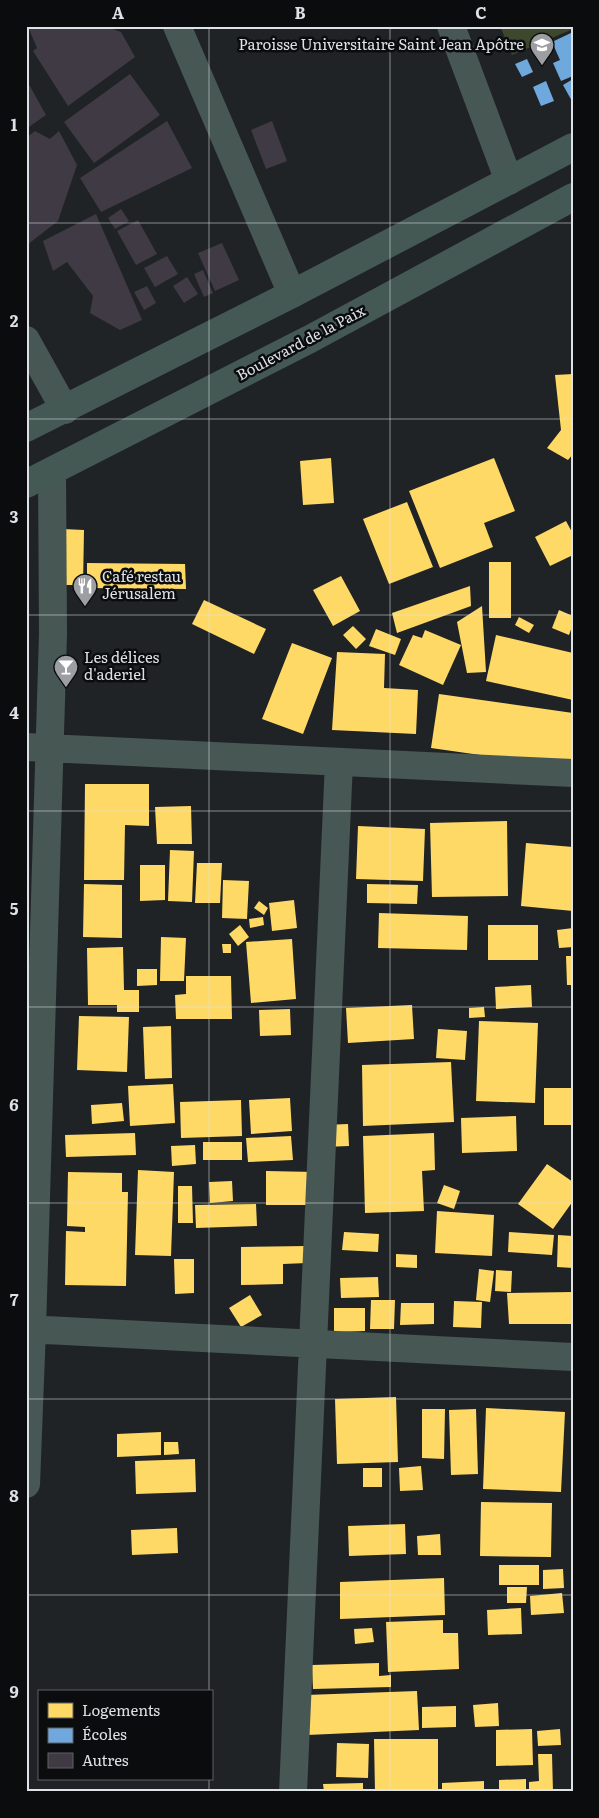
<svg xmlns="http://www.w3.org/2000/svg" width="599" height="1818" font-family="Literata,serif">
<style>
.green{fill:#3c472c}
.homes{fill:#ffd966}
.schools{fill:#6fa8dc}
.building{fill:#3f3a44}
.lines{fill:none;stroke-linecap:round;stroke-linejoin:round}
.minor{stroke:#475753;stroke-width:28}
.secondary{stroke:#445953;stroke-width:28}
.grid{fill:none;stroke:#dee1e5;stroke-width:1;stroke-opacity:0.55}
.labels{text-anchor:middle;stroke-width:5;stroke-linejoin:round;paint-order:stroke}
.poi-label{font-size:15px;fill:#dee1e5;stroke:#0a0c0e;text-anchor:start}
.street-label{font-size:15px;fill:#dee1e5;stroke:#0a0c0e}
.neatline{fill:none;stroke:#dee1e5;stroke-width:2}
.grid-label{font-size:16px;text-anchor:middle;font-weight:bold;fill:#dee1e5}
</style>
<rect width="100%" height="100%" fill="#202326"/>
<path class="green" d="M 500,26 L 573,26 L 573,29 L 512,55 Z"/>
<path class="homes" d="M 573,374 L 573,454 L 568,460 L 547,448 L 561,430 L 555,375 Z
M 331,458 L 334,503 L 303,505 L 300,461 Z
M 494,458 L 515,511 L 484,523 L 493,547 L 440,568 L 409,491 Z
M 407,502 L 433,567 L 389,584 L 363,519 Z
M 566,521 L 573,534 L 573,555 L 550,566 L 535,537 Z
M 63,529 L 84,530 L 83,585 L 62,585 Z
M 489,562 L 511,562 L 511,618 L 489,618 Z
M 87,563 L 185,564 L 186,589 L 87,588 Z
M 341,576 L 360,611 L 333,626 L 313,590 Z
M 470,586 L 471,606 L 397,633 L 392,613 Z
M 204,600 L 266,629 L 254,654 L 192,624 Z
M 482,606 L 486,672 L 467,673 L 457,622 Z
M 559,610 L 573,616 L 573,624 L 569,635 L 552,628 Z
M 519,617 L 534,625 L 529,633 L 515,625 Z
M 353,626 L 366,639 L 356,649 L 343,635 Z
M 376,629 L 401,639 L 395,655 L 369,646 Z
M 425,630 L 461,645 L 443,685 L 399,665 L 413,635 L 422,638 Z
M 496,635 L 573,653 L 573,700 L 486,681 Z
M 292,643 L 332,658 L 303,734 L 262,719 Z
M 337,652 L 385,654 L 384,688 L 418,690 L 416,734 L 332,730 Z
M 439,694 L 573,713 L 573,768 L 431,748 Z
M 85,784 L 149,784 L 149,826 L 125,825 L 124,880 L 84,880 Z
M 191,806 L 192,844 L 157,844 L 155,807 Z
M 507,821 L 508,896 L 432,897 L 430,823 Z
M 358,826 L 425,829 L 423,881 L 356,879 Z
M 526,843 L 573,847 L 573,911 L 521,906 Z
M 170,850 L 194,851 L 192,902 L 168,901 Z
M 197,863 L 222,863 L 220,903 L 195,903 Z
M 140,865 L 165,865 L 165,900 L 140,901 Z
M 223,880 L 249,881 L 247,919 L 222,918 Z
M 84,884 L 122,885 L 122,938 L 83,937 Z
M 367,884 L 418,885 L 417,904 L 367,903 Z
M 294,900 L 297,928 L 272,931 L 269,903 Z
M 259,901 L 268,908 L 264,915 L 254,908 Z
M 379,913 L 468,916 L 467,950 L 378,948 Z
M 263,917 L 264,925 L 250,928 L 249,919 Z
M 240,925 L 249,937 L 238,946 L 229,934 Z
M 488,925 L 538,925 L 538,960 L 488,960 Z
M 573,928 L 573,947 L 559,948 L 557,930 Z
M 161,937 L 186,938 L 184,981 L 160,981 Z
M 292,939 L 296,999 L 251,1003 L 246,942 Z
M 222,944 L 231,944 L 231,953 L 223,953 Z
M 123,947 L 124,990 L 139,990 L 139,1012 L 117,1012 L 117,1005 L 88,1005 L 87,948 Z
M 566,956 L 573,956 L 573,985 L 567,985 Z
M 137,969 L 157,969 L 157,985 L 137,986 Z
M 186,976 L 231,976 L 232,1019 L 176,1019 L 175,995 L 186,994 Z
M 531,985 L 532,1007 L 496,1009 L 495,987 Z
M 412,1005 L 414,1039 L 348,1043 L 346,1008 Z
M 484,1007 L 485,1017 L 469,1018 L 469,1008 Z
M 290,1009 L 291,1035 L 260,1036 L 259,1010 Z
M 79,1016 L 129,1017 L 127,1072 L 77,1070 Z
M 479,1021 L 538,1023 L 535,1103 L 476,1101 Z
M 171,1026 L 172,1078 L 145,1079 L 143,1027 Z
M 438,1029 L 467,1031 L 465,1060 L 436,1058 Z
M 451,1062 L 454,1122 L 363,1126 L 362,1065 Z
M 173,1084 L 175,1123 L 130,1126 L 128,1086 Z
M 544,1088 L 573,1088 L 573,1125 L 544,1125 Z
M 290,1098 L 292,1131 L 251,1134 L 249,1100 Z
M 241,1100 L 242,1136 L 181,1138 L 180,1102 Z
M 122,1103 L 124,1121 L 92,1124 L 91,1105 Z
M 516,1116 L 517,1151 L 462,1153 L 461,1118 Z
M 348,1124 L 349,1146 L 324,1147 L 324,1125 Z
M 135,1133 L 136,1155 L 66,1157 L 65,1135 Z
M 434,1133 L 435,1170 L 422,1171 L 424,1211 L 365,1213 L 363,1136 Z
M 291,1136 L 293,1160 L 248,1162 L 246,1138 Z
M 203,1142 L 242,1142 L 242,1160 L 203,1160 Z
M 195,1145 L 196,1164 L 172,1166 L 171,1146 Z
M 547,1164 L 573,1182 L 573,1201 L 553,1229 L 518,1204 Z
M 138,1170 L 174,1172 L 171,1256 L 135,1255 Z
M 266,1171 L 315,1172 L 315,1205 L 266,1205 Z
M 68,1172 L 122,1173 L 122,1192 L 128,1192 L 126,1286 L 65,1285 L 66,1231 L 85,1232 L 85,1227 L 67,1226 Z
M 232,1181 L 233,1201 L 210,1203 L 209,1182 Z
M 444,1185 L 460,1191 L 454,1209 L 437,1203 Z
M 178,1186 L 192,1186 L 193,1223 L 178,1223 Z
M 256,1204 L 257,1226 L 196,1228 L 195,1205 Z
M 437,1211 L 494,1215 L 492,1256 L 435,1253 Z
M 344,1232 L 379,1234 L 378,1252 L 342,1250 Z
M 509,1232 L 554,1235 L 552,1255 L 508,1252 Z
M 558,1235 L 573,1236 L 573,1268 L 557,1267 Z
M 307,1246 L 307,1263 L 283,1264 L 283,1284 L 241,1285 L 241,1247 Z
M 396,1254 L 417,1255 L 417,1268 L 396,1267 Z
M 174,1259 L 194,1259 L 194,1293 L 175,1294 Z
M 479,1269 L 494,1271 L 490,1302 L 476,1300 Z
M 496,1270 L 512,1271 L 511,1292 L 495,1291 Z
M 378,1277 L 379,1297 L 341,1298 L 340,1278 Z
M 573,1292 L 573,1324 L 509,1324 L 507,1293 Z
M 250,1295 L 262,1315 L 241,1327 L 229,1308 Z
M 371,1300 L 395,1300 L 394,1329 L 370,1329 Z
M 454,1301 L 482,1302 L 481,1328 L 453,1327 Z
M 401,1303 L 434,1303 L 434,1324 L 400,1325 Z
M 334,1308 L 365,1308 L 365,1331 L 334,1332 Z
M 396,1397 L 398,1462 L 337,1464 L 335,1399 Z
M 486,1408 L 565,1412 L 561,1492 L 483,1489 Z
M 422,1409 L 445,1409 L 444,1459 L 422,1458 Z
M 476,1409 L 478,1474 L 451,1475 L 449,1410 Z
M 161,1432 L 161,1455 L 117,1457 L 117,1434 Z
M 164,1442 L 178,1442 L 179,1454 L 164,1455 Z
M 195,1459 L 196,1492 L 136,1494 L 135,1461 Z
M 421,1466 L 423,1490 L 400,1491 L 399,1468 Z
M 363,1468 L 382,1468 L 382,1487 L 363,1487 Z
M 481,1502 L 552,1503 L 551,1557 L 480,1556 Z
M 405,1524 L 406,1554 L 349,1556 L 348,1526 Z
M 177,1528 L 178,1553 L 132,1555 L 131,1530 Z
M 440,1534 L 441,1555 L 418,1555 L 417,1536 Z
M 499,1565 L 539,1565 L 539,1585 L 499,1585 Z
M 563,1569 L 564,1588 L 543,1589 L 543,1570 Z
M 444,1578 L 445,1615 L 340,1619 L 340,1582 Z
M 507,1587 L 527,1587 L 526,1603 L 507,1603 Z
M 562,1593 L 564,1613 L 531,1615 L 530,1596 Z
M 521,1608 L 522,1634 L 488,1635 L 487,1610 Z
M 443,1620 L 443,1633 L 458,1633 L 459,1669 L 388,1672 L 386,1622 Z
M 372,1628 L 374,1642 L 355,1644 L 354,1629 Z
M 379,1663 L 379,1676 L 391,1675 L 391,1687 L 313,1689 L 312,1665 Z
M 417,1691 L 419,1730 L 307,1735 L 306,1695 Z
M 498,1703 L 499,1726 L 475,1727 L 473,1705 Z
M 456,1706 L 456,1727 L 422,1728 L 422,1707 Z
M 532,1729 L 533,1765 L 496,1766 L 496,1730 Z
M 560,1729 L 561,1745 L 538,1746 L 537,1731 Z
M 374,1739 L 438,1739 L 438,1792 L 375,1792 Z
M 337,1743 L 369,1744 L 368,1778 L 336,1777 Z
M 538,1754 L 552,1754 L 553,1792 L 529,1792 L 529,1782 L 539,1781 Z
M 526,1779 L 526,1792 L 499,1792 L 499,1780 Z
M 484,1781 L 484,1792 L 442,1792 L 442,1783 Z
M 363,1783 L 363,1792 L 324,1792 L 323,1784 Z"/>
<path class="schools" d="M 573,32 L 573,76 L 561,81 L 553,63 L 560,60 L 552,42 Z
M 527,59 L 533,72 L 522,77 L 515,64 Z
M 573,79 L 573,103 L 563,85 Z
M 546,81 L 554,101 L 541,106 L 533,87 Z"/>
<path class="building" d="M 33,26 L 105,26 L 121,32 L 135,57 L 68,106 L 33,51 L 37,48 L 29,29 Z
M 130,74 L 160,115 L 94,163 L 64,122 Z
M 26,79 L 46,115 L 26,129 Z
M 167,121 L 192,168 L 101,212 L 80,178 Z
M 272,121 L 287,161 L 266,169 L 251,130 Z
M 35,131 L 50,139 L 59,131 L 77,165 L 58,221 L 27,245 L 26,138 Z
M 121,209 L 129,221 L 115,229 L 108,218 Z
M 96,214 L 142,320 L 120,330 L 90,313 L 93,296 L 67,262 L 53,271 L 43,241 Z
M 138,220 L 157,254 L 136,265 L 117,231 Z
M 222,243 L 239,280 L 215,291 L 198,253 Z
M 167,256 L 178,274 L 155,287 L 144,268 Z
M 203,270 L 213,293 L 204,297 L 194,274 Z
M 187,277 L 198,294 L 184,303 L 173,286 Z
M 147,286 L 156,303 L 144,310 L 134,292 Z"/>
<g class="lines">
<path class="minor" d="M 177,26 L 292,294
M 451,26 L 509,181
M 26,340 L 65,410
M 26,747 L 573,773
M 26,1329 L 573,1357
M 26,1484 L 32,1329 L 53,634 L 52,471
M 293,1792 L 339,762"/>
<path class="secondary" d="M 26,428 L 292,294 L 573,147
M 26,484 L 310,339 L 573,197"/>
</g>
<path class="grid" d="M 209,26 L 209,1692M 390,26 L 390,1792M 26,223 L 573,223M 26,419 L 573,419M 26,615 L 573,615M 26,811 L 573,811M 26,1007 L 573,1007M 26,1203 L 573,1203M 26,1399 L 573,1399M 26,1595 L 573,1595M 209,1779 L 209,1792"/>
<defs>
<symbol id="school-pin" viewBox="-11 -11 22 30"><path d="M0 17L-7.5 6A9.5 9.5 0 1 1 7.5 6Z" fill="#9c9ea2" stroke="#0a0c0e"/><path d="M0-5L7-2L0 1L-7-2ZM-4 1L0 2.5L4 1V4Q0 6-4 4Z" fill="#fff"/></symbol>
<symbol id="restaurant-pin" viewBox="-11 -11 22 30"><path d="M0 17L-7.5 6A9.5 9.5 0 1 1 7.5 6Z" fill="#9c9ea2" stroke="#0a0c0e"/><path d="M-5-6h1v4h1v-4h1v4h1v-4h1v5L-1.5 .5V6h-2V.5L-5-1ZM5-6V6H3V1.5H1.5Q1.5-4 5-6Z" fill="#fff"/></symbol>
<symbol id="bar-pin" viewBox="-11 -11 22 30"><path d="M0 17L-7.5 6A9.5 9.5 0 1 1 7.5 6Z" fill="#9c9ea2" stroke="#0a0c0e"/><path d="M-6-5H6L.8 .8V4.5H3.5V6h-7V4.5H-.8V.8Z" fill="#fff"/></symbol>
</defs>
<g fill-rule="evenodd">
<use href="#school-pin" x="528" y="31" width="28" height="38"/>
<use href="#restaurant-pin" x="71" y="572" width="28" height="38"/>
<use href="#bar-pin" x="52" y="653" width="28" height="38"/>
</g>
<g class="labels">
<g class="poi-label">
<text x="524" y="50" text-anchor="end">Paroisse Universitaire Saint Jean Apôtre</text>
<text x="102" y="582">Café restau<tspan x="102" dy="17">Jérusalem</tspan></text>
<text x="84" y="663">Les délices<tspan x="84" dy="17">d'aderiel</tspan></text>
</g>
<g class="street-label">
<text transform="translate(301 343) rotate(-28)" y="5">Boulevard de la Paix</text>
</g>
</g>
<rect width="599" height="1818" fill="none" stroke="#0a0c0e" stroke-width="55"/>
<rect x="38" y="1690" width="175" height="90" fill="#0a0c0e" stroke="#5f6164"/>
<rect x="48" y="1703" width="25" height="15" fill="#ffd966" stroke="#5f6164"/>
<text x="82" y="1716" font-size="15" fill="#dee1e5">Logements</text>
<rect x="48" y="1728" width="25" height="15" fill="#6fa8dc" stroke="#5f6164"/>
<text x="82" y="1740" font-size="15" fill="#dee1e5">Écoles</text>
<rect x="48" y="1753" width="25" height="15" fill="#3f3a44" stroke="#5f6164"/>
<text x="82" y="1766" font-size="15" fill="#dee1e5">Autres</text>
<rect x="28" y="28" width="544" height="1762" class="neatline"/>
<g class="grid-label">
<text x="118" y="19">A</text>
<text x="300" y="19">B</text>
<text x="481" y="19">C</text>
<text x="14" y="131">1</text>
<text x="14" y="327">2</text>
<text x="14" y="523">3</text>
<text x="14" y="719">4</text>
<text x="14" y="915">5</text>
<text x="14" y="1111">6</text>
<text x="14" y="1306">7</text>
<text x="14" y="1502">8</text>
<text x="14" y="1698">9</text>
</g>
</svg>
